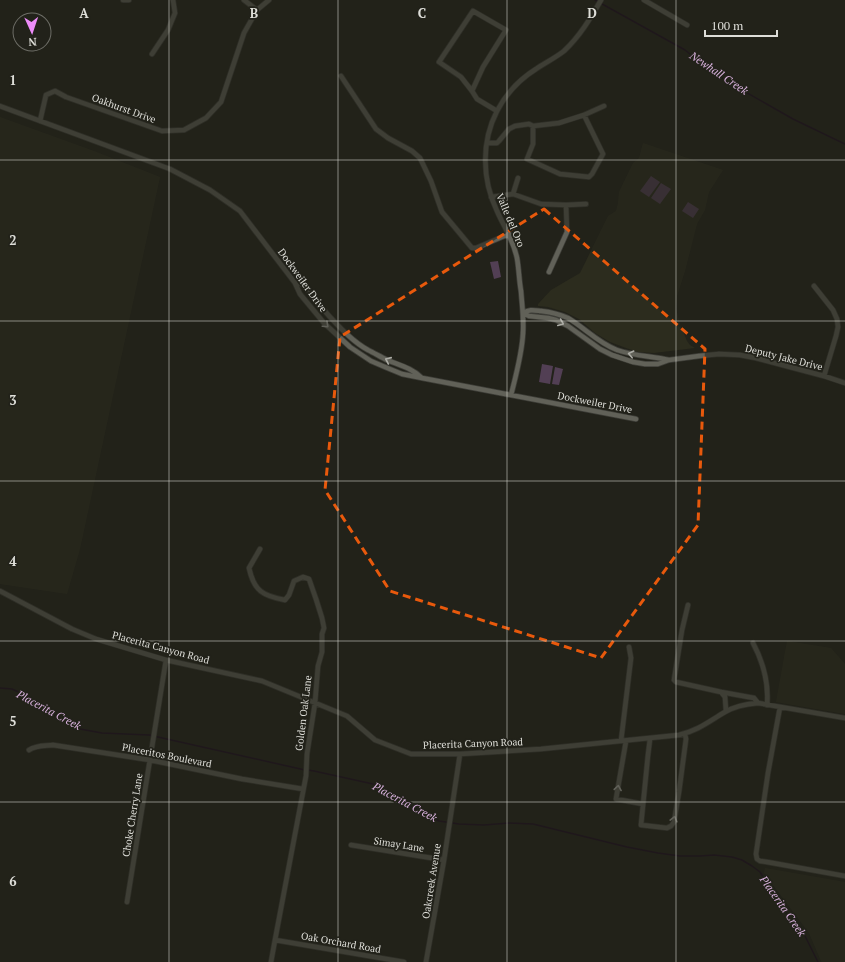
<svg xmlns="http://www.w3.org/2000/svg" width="845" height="962" font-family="'PT Serif',serif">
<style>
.built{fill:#2c2c1e}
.green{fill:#523f54}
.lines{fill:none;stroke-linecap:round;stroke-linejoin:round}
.stream{stroke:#1b0b1e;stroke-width:1.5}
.minor-casing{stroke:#3e3e38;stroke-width:6}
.minor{stroke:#616158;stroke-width:4.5}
.oneway{stroke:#acaca5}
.marked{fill:none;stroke:#e8590c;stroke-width:3;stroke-dasharray:8 5;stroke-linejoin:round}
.grid{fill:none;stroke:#deded8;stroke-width:1;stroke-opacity:0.55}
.labels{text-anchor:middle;stroke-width:3.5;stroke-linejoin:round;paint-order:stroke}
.street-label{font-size:10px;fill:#deded8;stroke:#22221a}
.water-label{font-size:11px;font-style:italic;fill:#d8b1dc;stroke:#22221a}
.grid-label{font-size:13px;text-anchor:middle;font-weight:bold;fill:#deded8;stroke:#22221a;stroke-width:3.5;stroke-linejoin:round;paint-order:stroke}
</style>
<rect width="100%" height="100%" fill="#22221a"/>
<path class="built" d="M 0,117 L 94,151 L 160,177 L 80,549 L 67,594 L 0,584 Z
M 643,143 L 723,170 L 709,192 L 705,210 L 697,224 L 685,271 L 677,296 L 676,309 L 681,327 L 687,341 L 690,345 L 695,348 L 654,353 L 638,352 L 626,348 L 610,342 L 595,333 L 579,319 L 565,312 L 548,307 L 538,306 L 538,304 L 551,290 L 580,273 L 608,216 L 616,211 L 618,203 L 619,192 L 633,163 L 639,158 Z
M 787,641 L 831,648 L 845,664 L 845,714 L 776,702 Z
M 765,868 L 845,882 L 845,962 L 822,962 L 821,961 L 809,933 L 764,873 Z"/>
<path class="green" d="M 651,176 L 660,182 L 649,197 L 640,191 Z
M 661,183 L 671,189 L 660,204 L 651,198 Z
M 688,202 L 699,209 L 693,218 L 682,211 Z
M 498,261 L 501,277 L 494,279 L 490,262 Z
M 542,364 L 553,366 L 550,384 L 539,382 Z
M 555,367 L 563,369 L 559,385 L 552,384 Z"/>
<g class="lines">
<path class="stream" d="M 595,0 L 685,50 L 700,62 L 728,82 L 793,119 L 845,144
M 0,688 L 12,689 L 23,694 L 70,725 L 80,729 L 102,733 L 149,735 L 305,770
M 308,770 L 314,771 L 373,784 L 380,787 L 410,806 L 439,821 L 459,824 L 484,825 L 509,823 L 533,824 L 627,847 L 658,853 L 680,856 L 700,856 L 714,855 L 732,857 L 742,860 L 752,866 L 760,872 L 790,919 L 800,928 L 804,934 L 818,962"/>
<defs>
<path id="minor" d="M 123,0 L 129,0
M 244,0 L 257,10
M 644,0 L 687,25
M 152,54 L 168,30 L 175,13 L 173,0
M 341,76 L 376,129 L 388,138 L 412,151 L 420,158 L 431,181 L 442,212 L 472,248 L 476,248 L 509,234
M 472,91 L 483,67 L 506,30 L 473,11 L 439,62 L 461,77 L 472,91 L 477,99 L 497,111
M 0,106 L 170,169 L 210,190 L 240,211 L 295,283 L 300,294 L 324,323 L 350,347 L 371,361 L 385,367 L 402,374 L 422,378 L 636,419
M 40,121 L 46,95 L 55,91 L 66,97 L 162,131 L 184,130 L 206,118 L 221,102 L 244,33 L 257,10 L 269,0
M 533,126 L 533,144 L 527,159 L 560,174 L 589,177 L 592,174 L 603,154 L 584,115
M 487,143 L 497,143 L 499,141 L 509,129 L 515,126 L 529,124 L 533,126 L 559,123 L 584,115 L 604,106
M 513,194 L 518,178
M 491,197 L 513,194 L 541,204 L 566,205 L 586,204
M 549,272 L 567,232 L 566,205
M 295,283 C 296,283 299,283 301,284 C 307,286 317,304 323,309 C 335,323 351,341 368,350 C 374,353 381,357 387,360 C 399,365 412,368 422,378
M 814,286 L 833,310 L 837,319 L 838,327 L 836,336 L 824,376
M 523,313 L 529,316 L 548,318 L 556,320 L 568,326 L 600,349 L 612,355 L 633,362 L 645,364 L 658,364 L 669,360 L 699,356 L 719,354 L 740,355 L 756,358 L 824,376 L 845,383
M 523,313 C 530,309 533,310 541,311 C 550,312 559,314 568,318 C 585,328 598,343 617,350 C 634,356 651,356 669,360
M 511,395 C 516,375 522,354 523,333 C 524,319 522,305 521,291 C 519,280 519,269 517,258 C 513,239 504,227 497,211 C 482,180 481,142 497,111 C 506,94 520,79 536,69 C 545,63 555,58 564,51 C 580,36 590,19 601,0
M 260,549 L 249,568 C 254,591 263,596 285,600 L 289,595 L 294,581 L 303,577 L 309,579 L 316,599 L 322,618 L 324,628 L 322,634 L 322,652 L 318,666 L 315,703 L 307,754 L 306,776 L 275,940 L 271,962
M 0,591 L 72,629 L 96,639 L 166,660 L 262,681 L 347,716 L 375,740 L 411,754 L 460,754 L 541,749 L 679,735 C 699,730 708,722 725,712 C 735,706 747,704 758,703 L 845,718
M 688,605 L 682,630 L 674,680 L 676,682 L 721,692 L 725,697 L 726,711
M 753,643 C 763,662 769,683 767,705
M 721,692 L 754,698 L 758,703
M 780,707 L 768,773 L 756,854 L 757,859 L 760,861 L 767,862 L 845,876
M 650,739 L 648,755 L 641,825 L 667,828 L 671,826 L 674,822 L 679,792 L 686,739 L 685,734
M 621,741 L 631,658 L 629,647
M 626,741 L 616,799 L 643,804
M 29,750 C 36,745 45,746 53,745 L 150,760 L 242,779 L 303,789
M 351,845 L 444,860
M 127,902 L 166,660
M 275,940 L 404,962
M 426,962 L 444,860 L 460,754"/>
</defs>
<use href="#minor" class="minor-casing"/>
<use href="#minor" class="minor"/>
</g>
<defs><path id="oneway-chevron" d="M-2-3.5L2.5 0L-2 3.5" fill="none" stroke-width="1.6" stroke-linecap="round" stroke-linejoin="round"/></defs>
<g class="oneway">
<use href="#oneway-chevron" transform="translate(561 323) rotate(23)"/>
<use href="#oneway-chevron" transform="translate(326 325) rotate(43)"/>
<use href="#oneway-chevron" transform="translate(631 354) rotate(-167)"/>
<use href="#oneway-chevron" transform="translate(388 360) rotate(-156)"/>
<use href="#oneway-chevron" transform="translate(618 788) rotate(-81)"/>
<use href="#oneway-chevron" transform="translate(674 819) rotate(-76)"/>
</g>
<path d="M0 0H845V962H0ZM 544,209 L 705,349 L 698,525 L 601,658 L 390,591 L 325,490 L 340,337 Z" fill="#22221a" fill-opacity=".55" fill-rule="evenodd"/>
<path class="marked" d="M 544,209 L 705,349 L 698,525 L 601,658 L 390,591 L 325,490 L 340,337 Z"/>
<path class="grid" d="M 169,0 L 169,962M 338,0 L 338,962M 507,0 L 507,962M 676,0 L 676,962M 0,160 L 845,160M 0,321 L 845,321M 0,481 L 845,481M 0,641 L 845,641M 0,802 L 845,802"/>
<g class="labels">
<g class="street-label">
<text transform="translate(124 108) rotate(20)" y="4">Oakhurst Drive</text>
<text transform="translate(511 220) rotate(67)" y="4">Valle del Oro</text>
<text transform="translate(303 280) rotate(54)" y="4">Dockweiler Drive</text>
<text transform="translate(784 357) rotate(14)" y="4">Deputy Jake Drive</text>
<text transform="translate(595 402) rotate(11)" y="4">Dockweiler Drive</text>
<text transform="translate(161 647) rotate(15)" y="4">Placerita Canyon Road</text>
<text transform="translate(303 713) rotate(-83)" y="4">Golden Oak Lane</text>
<text transform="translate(473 743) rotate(-2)" y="4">Placerita Canyon Road</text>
<text transform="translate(167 755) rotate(11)" y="4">Placeritos Boulevard</text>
<text transform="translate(132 815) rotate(-81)" y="4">Choke Cherry Lane</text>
<text transform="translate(399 844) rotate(9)" y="4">Simay Lane</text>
<text transform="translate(431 881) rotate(-81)" y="4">Oakcreek Avenue</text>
<text transform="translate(341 942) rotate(10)" y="4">Oak Orchard Road</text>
</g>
<g class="water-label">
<text transform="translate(719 73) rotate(34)" y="4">Newhall Creek</text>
<text transform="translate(49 710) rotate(28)" y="4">Placerita Creek</text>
<text transform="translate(405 802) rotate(28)" y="4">Placerita Creek</text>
<text transform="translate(783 906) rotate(55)" y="4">Placerita Creek</text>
</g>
</g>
<g class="grid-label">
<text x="84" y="18">A</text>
<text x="254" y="18">B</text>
<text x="422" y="18">C</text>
<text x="592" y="18">D</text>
<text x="13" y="85">1</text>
<text x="13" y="245">2</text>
<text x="13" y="405">3</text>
<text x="13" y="566">4</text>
<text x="13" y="726">5</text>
<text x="13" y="886">6</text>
</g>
<g transform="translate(32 32) rotate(177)"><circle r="19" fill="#22221a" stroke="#6d6d66"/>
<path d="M0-3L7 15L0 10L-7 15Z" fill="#ed8cf9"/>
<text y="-6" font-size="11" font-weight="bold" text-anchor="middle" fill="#deded8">N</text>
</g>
<path d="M705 30v6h72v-6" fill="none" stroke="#deded8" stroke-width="2"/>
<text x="711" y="30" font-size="12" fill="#deded8" stroke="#22221a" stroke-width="3" paint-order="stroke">100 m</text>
</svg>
